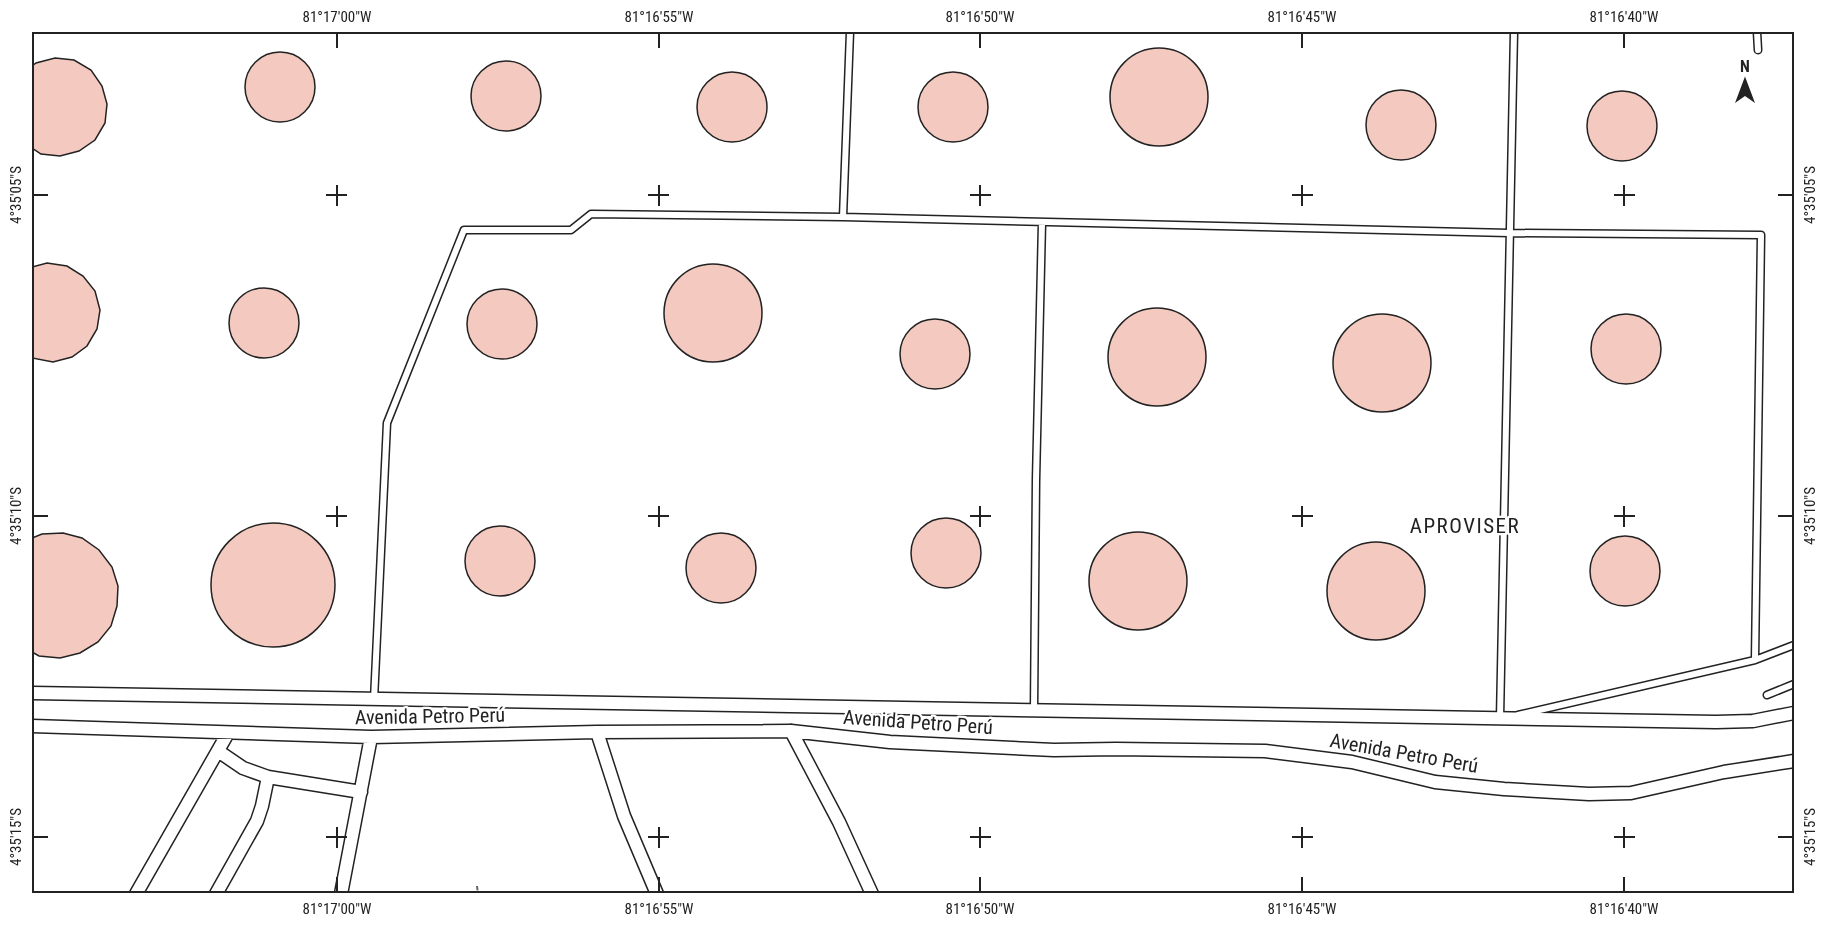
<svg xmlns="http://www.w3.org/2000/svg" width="1826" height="925" font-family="'Roboto Condensed',sans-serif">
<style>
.building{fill:#f3c9c0;stroke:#222;stroke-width:1.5}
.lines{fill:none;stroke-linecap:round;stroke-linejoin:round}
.service-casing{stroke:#222;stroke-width:9}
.minor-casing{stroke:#222;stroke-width:15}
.path{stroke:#646464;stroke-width:2;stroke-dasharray:4.5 3;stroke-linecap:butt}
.service{stroke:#fff;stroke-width:6}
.minor{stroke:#fff;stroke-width:12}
.ticks{fill:none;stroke:#222;stroke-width:2}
.labels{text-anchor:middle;stroke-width:4.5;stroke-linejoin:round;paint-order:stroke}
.street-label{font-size:20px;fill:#222;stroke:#fff}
.neighbourhood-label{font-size:21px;letter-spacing:1.5px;fill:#222;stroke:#fff}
.neatline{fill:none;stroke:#222;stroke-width:2}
.ticks-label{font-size:15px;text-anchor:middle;fill:#222}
</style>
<rect width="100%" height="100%" fill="#fff"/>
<path class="building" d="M1110 97a49 49 0 1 1 98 0a49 49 0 1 1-98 0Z
M245 87a35 35 0 1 1 70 0a35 35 0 1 1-70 0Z
M 55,58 L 74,60 L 91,70 L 102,86 L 107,104 L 105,123 L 95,140 L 79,151 L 60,156 L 41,154 L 32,148 L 32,66 L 36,63 Z
M471 96a35 35 0 1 1 70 0a35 35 0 1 1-70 0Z
M918 107a35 35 0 1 1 70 0a35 35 0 1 1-70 0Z
M697 107a35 35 0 1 1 70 0a35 35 0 1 1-70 0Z
M1366 125a35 35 0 1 1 70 0a35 35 0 1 1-70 0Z
M1587 126a35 35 0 1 1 70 0a35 35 0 1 1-70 0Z
M 47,263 L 67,266 L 83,276 L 95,291 L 100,310 L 97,329 L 87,346 L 72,357 L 53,362 L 32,358 L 32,267 Z
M664 313a49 49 0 1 1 98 0a49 49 0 1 1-98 0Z
M229 323a35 35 0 1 1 70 0a35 35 0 1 1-70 0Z
M467 324a35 35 0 1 1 70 0a35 35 0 1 1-70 0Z
M1108 357a49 49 0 1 1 98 0a49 49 0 1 1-98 0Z
M1591 349a35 35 0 1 1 70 0a35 35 0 1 1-70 0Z
M1333 363a49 49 0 1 1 98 0a49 49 0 1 1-98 0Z
M900 354a35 35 0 1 1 70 0a35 35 0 1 1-70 0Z
M911 553a35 35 0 1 1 70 0a35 35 0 1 1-70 0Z
M211 585a62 62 0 1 1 124 0a62 62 0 1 1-124 0Z
M465 561a35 35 0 1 1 70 0a35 35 0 1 1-70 0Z
M1089 581a49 49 0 1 1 98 0a49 49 0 1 1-98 0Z
M686 568a35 35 0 1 1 70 0a35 35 0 1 1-70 0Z
M 63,533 L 82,538 L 99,550 L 112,567 L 118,586 L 117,606 L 111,626 L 98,642 L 80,653 L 60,658 L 39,656 L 32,652 L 32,538 L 42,534 Z
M1590 571a35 35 0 1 1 70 0a35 35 0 1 1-70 0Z
M1327 591a49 49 0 1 1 98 0a49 49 0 1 1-98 0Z"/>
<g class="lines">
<defs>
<path id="service" d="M 1757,32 L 1758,50
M 843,217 L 1509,233 L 1761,235 L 1755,660 L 1518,715
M 1755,660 L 1794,645
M 1767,695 L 1794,684
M 374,700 L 387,423 L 464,230 L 571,230 L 591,214 L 843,217 L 850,32
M 1034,711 L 1036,480 L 1042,223
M 1500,718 L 1514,32"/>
<path id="minor" d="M 32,693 L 1716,722 L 1753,721 L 1794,713
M 32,726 L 371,737 L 597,732 L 791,731 L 890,742 L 1054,750 L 1116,749 L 1265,751 L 1352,762 L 1435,782 L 1504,789 L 1589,794 L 1631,793 L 1724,772 L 1794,761
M 791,731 L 839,822 L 872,894
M 597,732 L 624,816 L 657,894
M 218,751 L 243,768 L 268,777 L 361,792
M 136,894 L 228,733
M 216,894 L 257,821 L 262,806 L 268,777
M 341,894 L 371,737"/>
</defs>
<use href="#service" class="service-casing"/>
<use href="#minor" class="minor-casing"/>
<path class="path" d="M 477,886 L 478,894"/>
<use href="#service" class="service"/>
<use href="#minor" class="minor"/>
</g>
<path class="ticks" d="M 337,33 L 337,48M 659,33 L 659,48M 980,33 L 980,48M 1302,33 L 1302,48M 1624,33 L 1624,48M 337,185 L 337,206M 659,185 L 659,206M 980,185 L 980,206M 1302,185 L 1302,206M 1624,185 L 1624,206M 33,195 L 48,195M 326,195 L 347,195M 648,195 L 669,195M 970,195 L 991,195M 1292,195 L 1313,195M 1614,195 L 1635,195M 1778,195 L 1793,195M 337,506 L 337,527M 659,506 L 659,527M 980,506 L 980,527M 1302,506 L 1302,527M 1624,506 L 1624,527M 33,516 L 48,516M 326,516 L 347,516M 648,516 L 669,516M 970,516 L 991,516M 1292,516 L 1313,516M 1614,516 L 1635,516M 1778,516 L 1793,516M 337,827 L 337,848M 659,827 L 659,848M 980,827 L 980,848M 1302,827 L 1302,848M 1624,827 L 1624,848M 33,837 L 48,837M 326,837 L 347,837M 648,837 L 669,837M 970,837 L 991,837M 1292,837 L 1313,837M 1614,837 L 1635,837M 1778,837 L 1793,837M 337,877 L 337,892M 659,877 L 659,892M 980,877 L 980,892M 1302,877 L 1302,892M 1624,877 L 1624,892"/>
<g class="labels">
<g class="street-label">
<text transform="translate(430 716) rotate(-1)" y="7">Avenida Petro Perú</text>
<text transform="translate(918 722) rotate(4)" y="7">Avenida Petro Perú</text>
<text transform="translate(1404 753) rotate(10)" y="7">Avenida Petro Perú</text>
</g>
<g class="neighbourhood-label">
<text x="1465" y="533">APROVISER</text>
</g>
</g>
<rect width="1826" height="925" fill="none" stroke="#ffffff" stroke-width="66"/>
<g transform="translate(1745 81)" stroke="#ffffff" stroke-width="4.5" paint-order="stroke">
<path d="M0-4.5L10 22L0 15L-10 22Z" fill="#222222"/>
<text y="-9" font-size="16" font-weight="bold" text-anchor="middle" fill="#222222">N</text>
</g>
<rect x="33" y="33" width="1760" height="859" class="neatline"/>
<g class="ticks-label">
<text x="337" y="22">81°17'00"W</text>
<text x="659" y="22">81°16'55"W</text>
<text x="980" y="22">81°16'50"W</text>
<text x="1302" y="22">81°16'45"W</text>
<text x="1624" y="22">81°16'40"W</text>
<text transform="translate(16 195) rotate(-90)" y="5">4°35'05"S</text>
<text transform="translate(1810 195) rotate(-90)" y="5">4°35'05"S</text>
<text transform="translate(16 516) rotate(-90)" y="5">4°35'10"S</text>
<text transform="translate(1810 516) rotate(-90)" y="5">4°35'10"S</text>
<text transform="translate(16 837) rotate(-90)" y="5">4°35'15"S</text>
<text transform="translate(1810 837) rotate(-90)" y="5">4°35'15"S</text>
<text x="337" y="914">81°17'00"W</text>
<text x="659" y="914">81°16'55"W</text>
<text x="980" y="914">81°16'50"W</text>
<text x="1302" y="914">81°16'45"W</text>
<text x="1624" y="914">81°16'40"W</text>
</g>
</svg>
